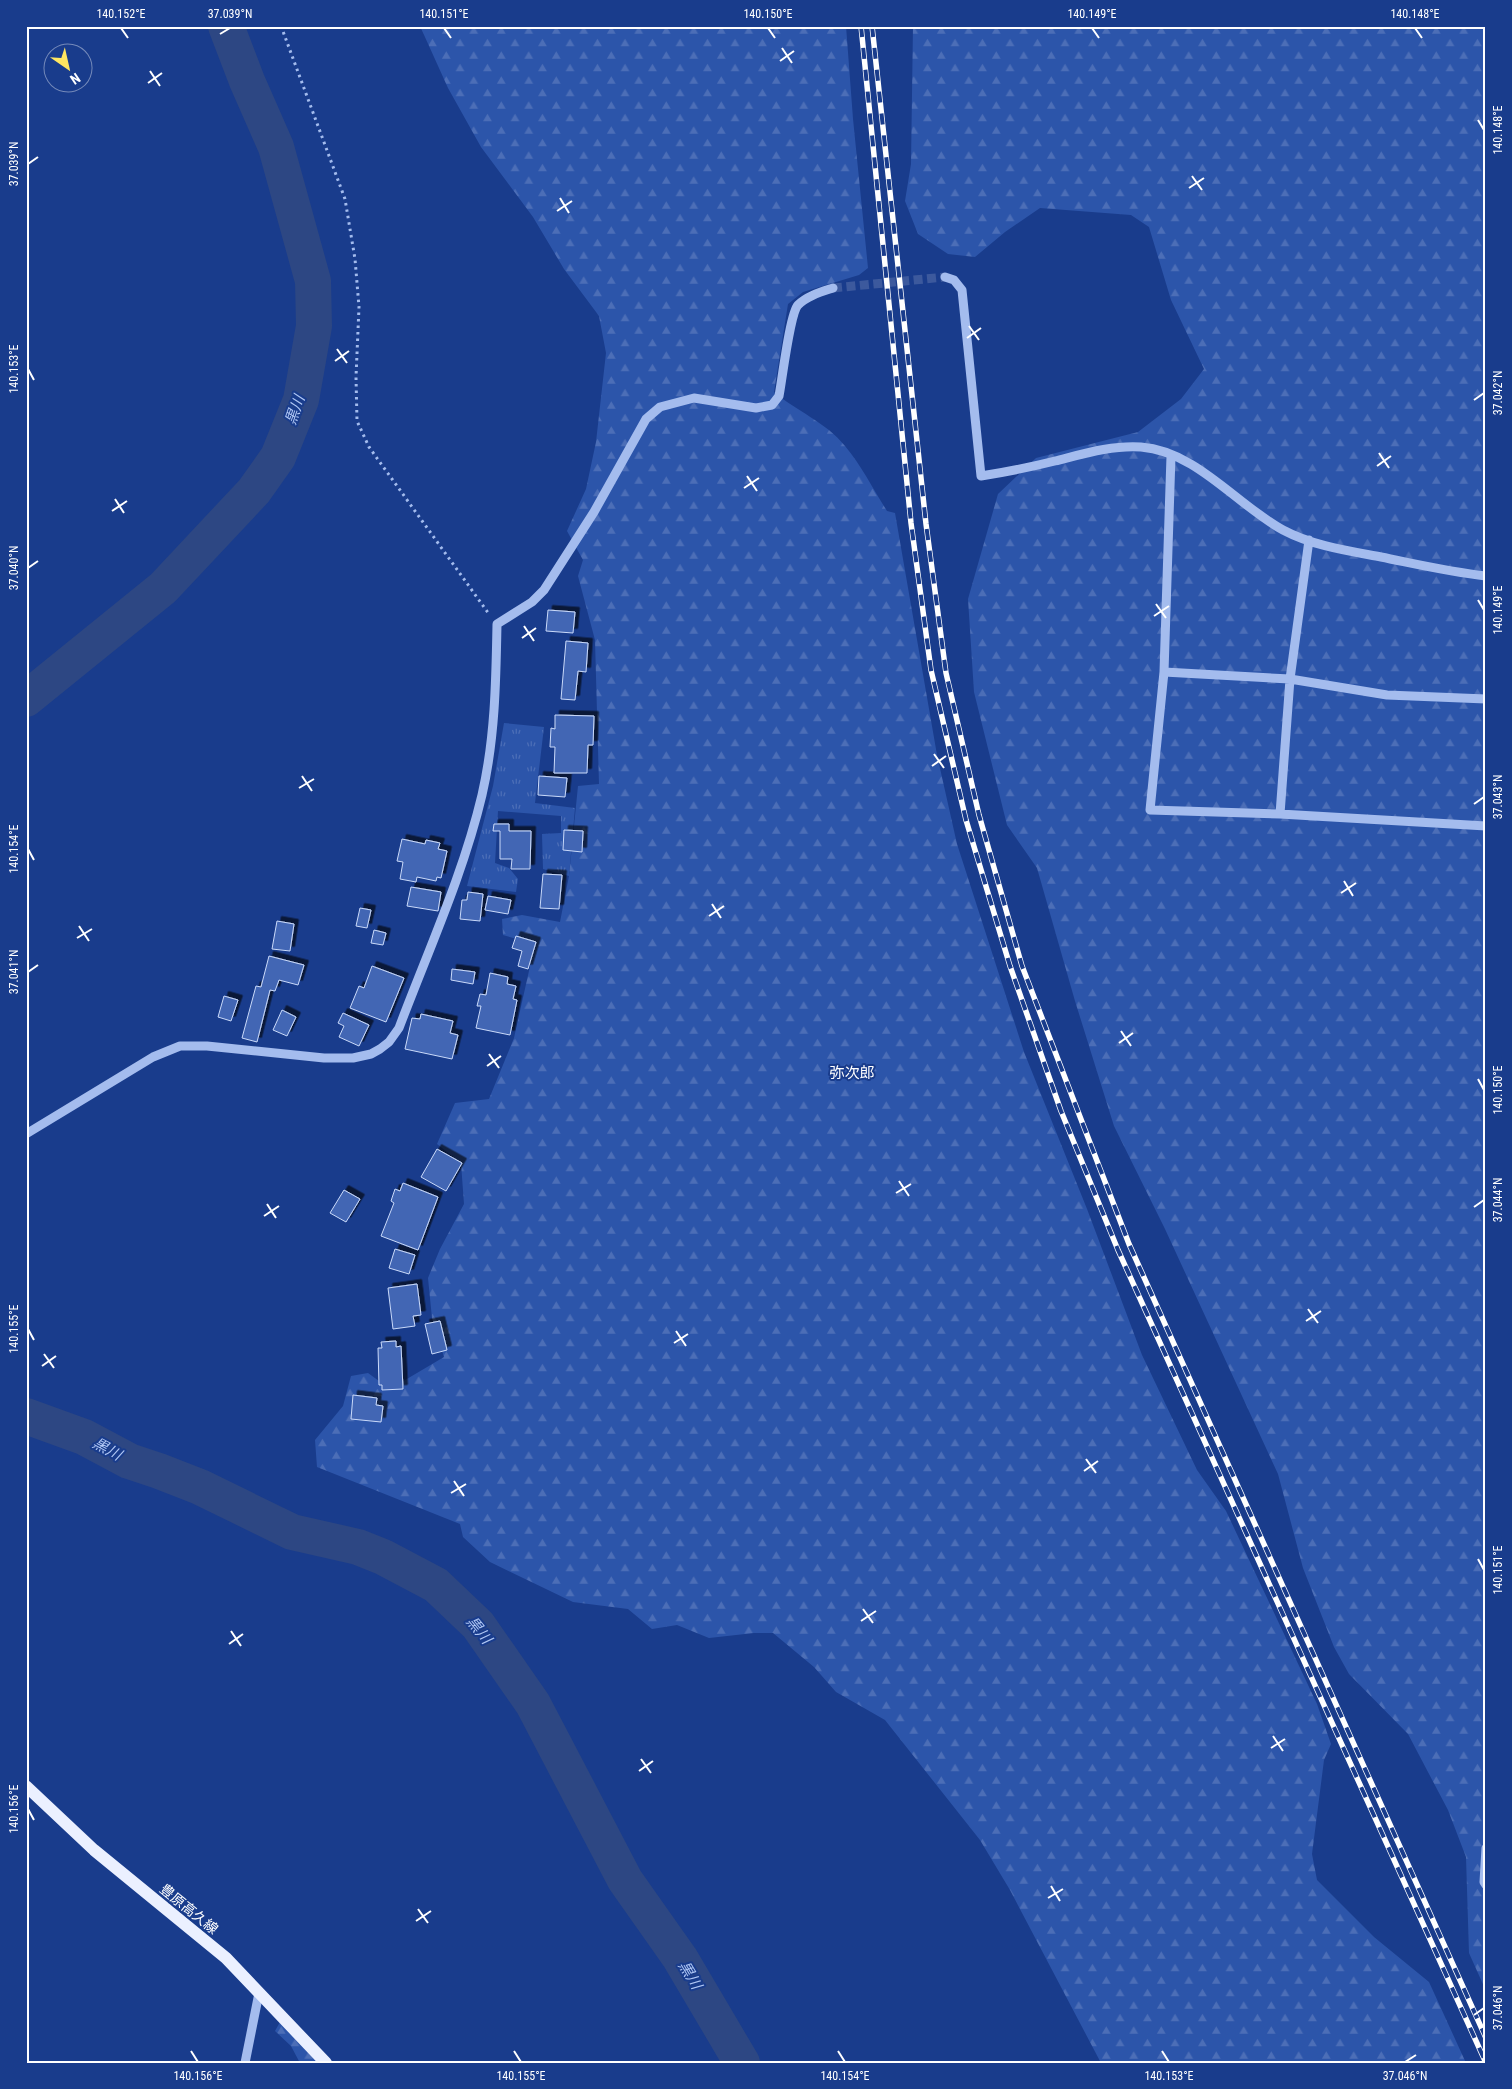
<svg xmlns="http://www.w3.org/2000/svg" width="1512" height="2089" font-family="'Roboto Condensed','Noto Sans JP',sans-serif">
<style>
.grass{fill:url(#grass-tufts)}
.forest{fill:url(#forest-firs)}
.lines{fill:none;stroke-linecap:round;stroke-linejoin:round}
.river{stroke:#2d4783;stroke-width:36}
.building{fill:#4266b4;stroke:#cadafa;filter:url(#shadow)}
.minor-tunnel{stroke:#3c599d;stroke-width:9;stroke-dasharray:9 4.5;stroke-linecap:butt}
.path{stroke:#a4bcee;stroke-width:3;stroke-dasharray:2.5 4;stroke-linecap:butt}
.minor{stroke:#a4bcee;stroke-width:9}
.major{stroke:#ebf0ff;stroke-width:12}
.rail-casing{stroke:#fff;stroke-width:5.5}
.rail{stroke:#193c8c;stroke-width:4;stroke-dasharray:11;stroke-linecap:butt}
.ticks{fill:none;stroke:#fff;stroke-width:2}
.labels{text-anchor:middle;stroke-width:4;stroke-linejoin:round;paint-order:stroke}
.street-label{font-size:14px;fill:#fff;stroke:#193c8c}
.water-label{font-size:15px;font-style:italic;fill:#b0c7f5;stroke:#193c8c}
.neighbourhood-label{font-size:15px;fill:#fff;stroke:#193c8c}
.neatline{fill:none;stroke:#fff;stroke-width:2}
.ticks-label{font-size:12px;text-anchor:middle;fill:#fff}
</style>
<defs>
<pattern id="grass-tufts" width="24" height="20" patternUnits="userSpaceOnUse" patternTransform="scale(1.25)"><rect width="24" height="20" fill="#2c55aa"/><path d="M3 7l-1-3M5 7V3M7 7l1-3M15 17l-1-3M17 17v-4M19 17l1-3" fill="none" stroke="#4c6eb7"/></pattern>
<pattern id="forest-firs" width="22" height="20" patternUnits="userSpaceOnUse" patternTransform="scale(1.25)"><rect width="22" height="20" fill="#2c55aa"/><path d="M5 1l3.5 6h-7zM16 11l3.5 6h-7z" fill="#4c6eb7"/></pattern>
<filter id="shadow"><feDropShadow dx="4.5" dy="-4.5" stdDeviation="0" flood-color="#0009"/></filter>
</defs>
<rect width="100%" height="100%" fill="#193c8c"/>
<path class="grass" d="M 504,723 L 544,727 L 535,803 L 575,808 L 569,876 L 543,869 L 542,834 L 561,833 L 561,816 L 498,811 L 495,863 L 509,868 L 518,879 L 516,892 L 467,886 L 493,786 Z"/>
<path class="forest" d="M 420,26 L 846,26 L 853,119 L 868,268 L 859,275 L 803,292 L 788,304 L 774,392 C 796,411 826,422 845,446 C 861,465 873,489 887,511 L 895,513 L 937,755 L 957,844 L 1024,1052 L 1087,1209 L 1142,1355 L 1197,1470 L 1226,1511 L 1317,1704 L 1331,1744 L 1324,1760 L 1312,1854 L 1317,1880 L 1374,1937 L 1429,1982 L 1466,2063 L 1101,2063 L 1010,1890 L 980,1840 L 885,1720 L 836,1692 L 814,1667 L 773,1633 L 754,1633 L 709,1638 L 677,1625 L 652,1629 L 628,1609 L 573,1602 L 490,1562 L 463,1537 L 460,1524 L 317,1467 L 315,1440 L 343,1406 L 351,1376 L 368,1373 L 390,1389 L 444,1357 L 432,1318 L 428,1278 L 440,1249 L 464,1204 L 461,1163 L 437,1144 L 455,1103 L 489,1099 L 514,1038 L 535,944 L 503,935 L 502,919 L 522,915 L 560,922 L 569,876 L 578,786 L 599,784 L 595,640 L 578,576 L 583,560 L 567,531 L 586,489 L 596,442 L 606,353 L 599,316 L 564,269 L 533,217 L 481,147 L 448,88 Z
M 913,26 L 1486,26 L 1486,1991 L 1469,1953 L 1466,1857 L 1448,1810 L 1408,1734 L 1349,1674 L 1334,1647 L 1303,1568 L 1278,1474 L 1165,1229 L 1114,1126 L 1075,1001 L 1037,868 L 1007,825 L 974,692 L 968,599 L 998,494 L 1036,458 L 1138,432 L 1181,399 L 1204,369 L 1171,300 L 1149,227 L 1131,215 L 1040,208 L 1005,232 L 975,257 L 948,254 L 918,234 L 905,201 L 911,164 Z
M 280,2022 L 319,2063 L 300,2063 L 291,2046 L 275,2031 Z"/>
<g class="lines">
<path class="river" d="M 26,699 L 163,588 L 254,491 L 278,457 L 301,400 L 314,326 L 313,281 L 276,147 L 247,81 L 226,26
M 26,1416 L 84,1437 L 129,1461 L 159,1471 L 200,1487 L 292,1532 L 358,1547 L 383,1557 L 436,1585 L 478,1625 L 533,1704 L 625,1880 L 680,1958 L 742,2063"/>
</g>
<path class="building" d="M 548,610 L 575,612 L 573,633 L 546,631 Z
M 566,641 L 588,643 L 586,672 L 578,671 L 575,700 L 561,699 Z
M 555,715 L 594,716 L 593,745 L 588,745 L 587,773 L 554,773 L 555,747 L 550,747 L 551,728 L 555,729 Z
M 539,776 L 567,778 L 565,797 L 538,795 Z
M 494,824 L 509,824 L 509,831 L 531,831 L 530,869 L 511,869 L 512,859 L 500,859 L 500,831 L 493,831 Z
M 564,830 L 583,831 L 582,852 L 563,850 Z
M 402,839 L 425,844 L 426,840 L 440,843 L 438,849 L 447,851 L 441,878 L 437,877 L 436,881 L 417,877 L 416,882 L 400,879 L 403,862 L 397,861 Z
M 543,874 L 562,875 L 559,909 L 540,908 Z
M 411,887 L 441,892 L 438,911 L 407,906 Z
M 468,892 L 483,894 L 480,921 L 460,919 L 462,900 L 467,900 Z
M 488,896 L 511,900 L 508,914 L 485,910 Z
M 360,908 L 371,910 L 367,928 L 356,926 Z
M 277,921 L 294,924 L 290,951 L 272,949 Z
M 374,930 L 386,933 L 383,945 L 371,943 Z
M 516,936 L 536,942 L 528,969 L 518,966 L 522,951 L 512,948 Z
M 269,956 L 304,965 L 298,985 L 279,980 L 275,991 L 270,990 L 257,1042 L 242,1038 L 256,986 L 261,987 Z
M 372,966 L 404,978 L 386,1022 L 350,1008 L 359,986 L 364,988 Z
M 452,969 L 475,972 L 473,984 L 451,980 Z
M 490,973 L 508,977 L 507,984 L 516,986 L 513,999 L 517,1000 L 510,1035 L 476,1028 L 481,1006 L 477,1006 L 480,994 L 486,995 Z
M 224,996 L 238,1000 L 231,1021 L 218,1017 Z
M 282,1010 L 296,1017 L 287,1036 L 273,1030 Z
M 343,1013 L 369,1025 L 359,1046 L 339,1037 L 344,1026 L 338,1023 Z
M 421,1014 L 453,1021 L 450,1033 L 458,1035 L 452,1059 L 405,1049 L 412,1018 L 420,1019 Z
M 437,1149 L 462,1163 L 446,1191 L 421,1177 Z
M 403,1183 L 438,1197 L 418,1250 L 381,1236 L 394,1203 L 391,1201 L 395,1189 L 400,1191 Z
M 344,1190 L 360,1199 L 346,1222 L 330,1213 Z
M 395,1249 L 415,1255 L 409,1274 L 389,1268 Z
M 417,1284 L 421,1315 L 413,1316 L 415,1326 L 393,1329 L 388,1288 Z
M 440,1321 L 447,1350 L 432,1354 L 425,1324 Z
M 396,1341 L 396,1347 L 401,1346 L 403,1389 L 382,1390 L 382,1385 L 379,1385 L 378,1348 L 382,1348 L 381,1342 Z
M 353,1395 L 377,1398 L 376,1405 L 383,1406 L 381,1422 L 351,1419 Z"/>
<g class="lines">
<path class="minor-tunnel" d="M 833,288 L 945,277"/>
<path class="path" d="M 281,26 L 345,199 L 355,259 L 359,307 L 356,377 L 357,421 L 369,447 L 489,614"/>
<path class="minor" d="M 945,277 L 954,280 L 962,290 L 981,476 C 1006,472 1031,467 1055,461 C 1083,454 1112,445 1141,447 C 1196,451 1237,505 1283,530 C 1313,546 1349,551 1381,557 C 1416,564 1450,572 1486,576
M 1171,456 L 1164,672 L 1150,810 L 1280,814 L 1486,826
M 1164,672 L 1290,679 L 1387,695 L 1486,699
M 1280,814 L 1290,679 L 1309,540
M 26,1134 L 153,1057 L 180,1046 L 207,1046 L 324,1058 L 353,1058 L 371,1054 L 380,1049 L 389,1042 L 399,1028 C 428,951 463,875 482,795 C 495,739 496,681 497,624 L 532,602 L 544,590 L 594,512 L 646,419 L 660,407 L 694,398 L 756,408 L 772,405 L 779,396 C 782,381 790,313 798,305 C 807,296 821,292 833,288
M 1486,1848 L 1484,1882 L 1486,1885
M 245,2063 L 259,1993"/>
<path class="major" d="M 26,1786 L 94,1850 L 226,1958 L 326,2063"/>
<defs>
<path id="rail" d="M 861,26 L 911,523 L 931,670 L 966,820 L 1010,966 L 1061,1111 L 1118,1250 L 1486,2063
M 872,26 L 926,524 L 946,673 L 979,815 L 1022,966 L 1129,1244 L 1486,2038"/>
</defs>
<use href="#rail" class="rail-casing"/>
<use href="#rail" class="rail"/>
</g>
<path class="ticks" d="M 121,28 L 128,38M 444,28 L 451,38M 768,28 L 775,38M 1092,28 L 1099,38M 1415,28 L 1422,38M 220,34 L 230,28M 782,48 L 792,63M 780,61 L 794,51M 150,71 L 160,86M 148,83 L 162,73M 1478,120 L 1484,130M 28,164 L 38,157M 1192,176 L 1202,190M 1189,188 L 1204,178M 560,198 L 569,213M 557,211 L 572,201M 969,326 L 979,340M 967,338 L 981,328M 337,349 L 347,363M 335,361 L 349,351M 28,369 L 34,380M 1474,400 L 1484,393M 1379,453 L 1389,468M 1377,466 L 1391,456M 747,476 L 757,491M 744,488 L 759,478M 115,499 L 124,513M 112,511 L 127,501M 28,568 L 38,561M 1478,600 L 1484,610M 1156,604 L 1166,618M 1154,616 L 1169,606M 524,626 L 534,641M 522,638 L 536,628M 934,754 L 944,768M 932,766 L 946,756M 302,776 L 312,791M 299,788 L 314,779M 1474,804 L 1484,797M 28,849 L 34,860M 1344,881 L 1353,896M 1341,893 L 1356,883M 712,904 L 721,918M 709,916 L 724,906M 79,926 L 89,941M 77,938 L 92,929M 28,972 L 38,965M 1121,1031 L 1131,1046M 1119,1043 L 1133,1033M 489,1054 L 499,1068M 487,1066 L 501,1056M 1478,1079 L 1484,1090M 899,1181 L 909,1196M 896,1193 L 911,1184M 267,1204 L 276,1218M 1474,1207 L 1484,1200M 264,1216 L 279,1206M 1308,1309 L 1318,1323M 1306,1321 L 1321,1311M 28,1329 L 34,1340M 676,1331 L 686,1346M 674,1343 L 688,1334M 44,1354 L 54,1368M 42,1366 L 56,1356M 1086,1459 L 1096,1473M 1084,1471 L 1098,1461M 454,1481 L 464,1496M 451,1493 L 466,1484M 1478,1559 L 1484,1570M 863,1609 L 873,1623M 861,1621 L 876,1611M 231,1631 L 241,1646M 229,1644 L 243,1634M 1273,1736 L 1283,1751M 1271,1748 L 1285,1739M 641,1759 L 651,1773M 639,1771 L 653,1761M 28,1809 L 34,1820M 1051,1886 L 1060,1901M 1048,1898 L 1063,1889M 418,1909 L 428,1923M 416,1921 L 431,1911M 1474,2015 L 1484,2008M 191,2051 L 198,2062M 514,2051 L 521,2062M 838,2051 L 845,2062M 1162,2051 L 1169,2062M 1405,2062 L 1416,2055"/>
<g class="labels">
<g class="street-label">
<text transform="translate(189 1909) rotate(39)" y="5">豊原高久線</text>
</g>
<g class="water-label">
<text transform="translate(295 410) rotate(-71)" y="5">黒川</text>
<text transform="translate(107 1449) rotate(28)" y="5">黒川</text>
<text transform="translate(479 1630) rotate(51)" y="5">黒川</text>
<text transform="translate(690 1975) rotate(59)" y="5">黒川</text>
</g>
<g class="neighbourhood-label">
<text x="852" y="1078">弥次郎</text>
</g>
</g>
<rect width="1512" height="2089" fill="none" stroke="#193c8c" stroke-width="55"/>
<g transform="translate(68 68) rotate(146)"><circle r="24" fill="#193c8c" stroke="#758aba"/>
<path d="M0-4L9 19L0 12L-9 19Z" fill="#ffe661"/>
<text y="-8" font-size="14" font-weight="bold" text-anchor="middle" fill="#ffffff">N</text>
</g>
<rect x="28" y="28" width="1456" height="2034" class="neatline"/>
<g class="ticks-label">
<text x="121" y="18">140.152°E</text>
<text x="230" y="18">37.039°N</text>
<text x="444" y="18">140.151°E</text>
<text x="768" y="18">140.150°E</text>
<text x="1092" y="18">140.149°E</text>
<text x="1415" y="18">140.148°E</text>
<text transform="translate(1498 130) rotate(-90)" y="4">140.148°E</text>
<text transform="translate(14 164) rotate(-90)" y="4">37.039°N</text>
<text transform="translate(14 369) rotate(-90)" y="4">140.153°E</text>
<text transform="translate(1498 393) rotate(-90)" y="4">37.042°N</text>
<text transform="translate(14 568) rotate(-90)" y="4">37.040°N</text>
<text transform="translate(1498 610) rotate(-90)" y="4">140.149°E</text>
<text transform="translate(1498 797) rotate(-90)" y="4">37.043°N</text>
<text transform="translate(14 849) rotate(-90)" y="4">140.154°E</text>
<text transform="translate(14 972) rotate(-90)" y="4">37.041°N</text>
<text transform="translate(1498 1090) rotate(-90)" y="4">140.150°E</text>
<text transform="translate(1498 1200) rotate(-90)" y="4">37.044°N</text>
<text transform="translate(14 1329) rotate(-90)" y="4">140.155°E</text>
<text transform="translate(1498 1570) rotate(-90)" y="4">140.151°E</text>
<text transform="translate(14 1809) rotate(-90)" y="4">140.156°E</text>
<text transform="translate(1498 2008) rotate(-90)" y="4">37.046°N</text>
<text x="198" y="2080">140.156°E</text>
<text x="521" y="2080">140.155°E</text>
<text x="845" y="2080">140.154°E</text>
<text x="1169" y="2080">140.153°E</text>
<text x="1405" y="2080">37.046°N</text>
</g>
</svg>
